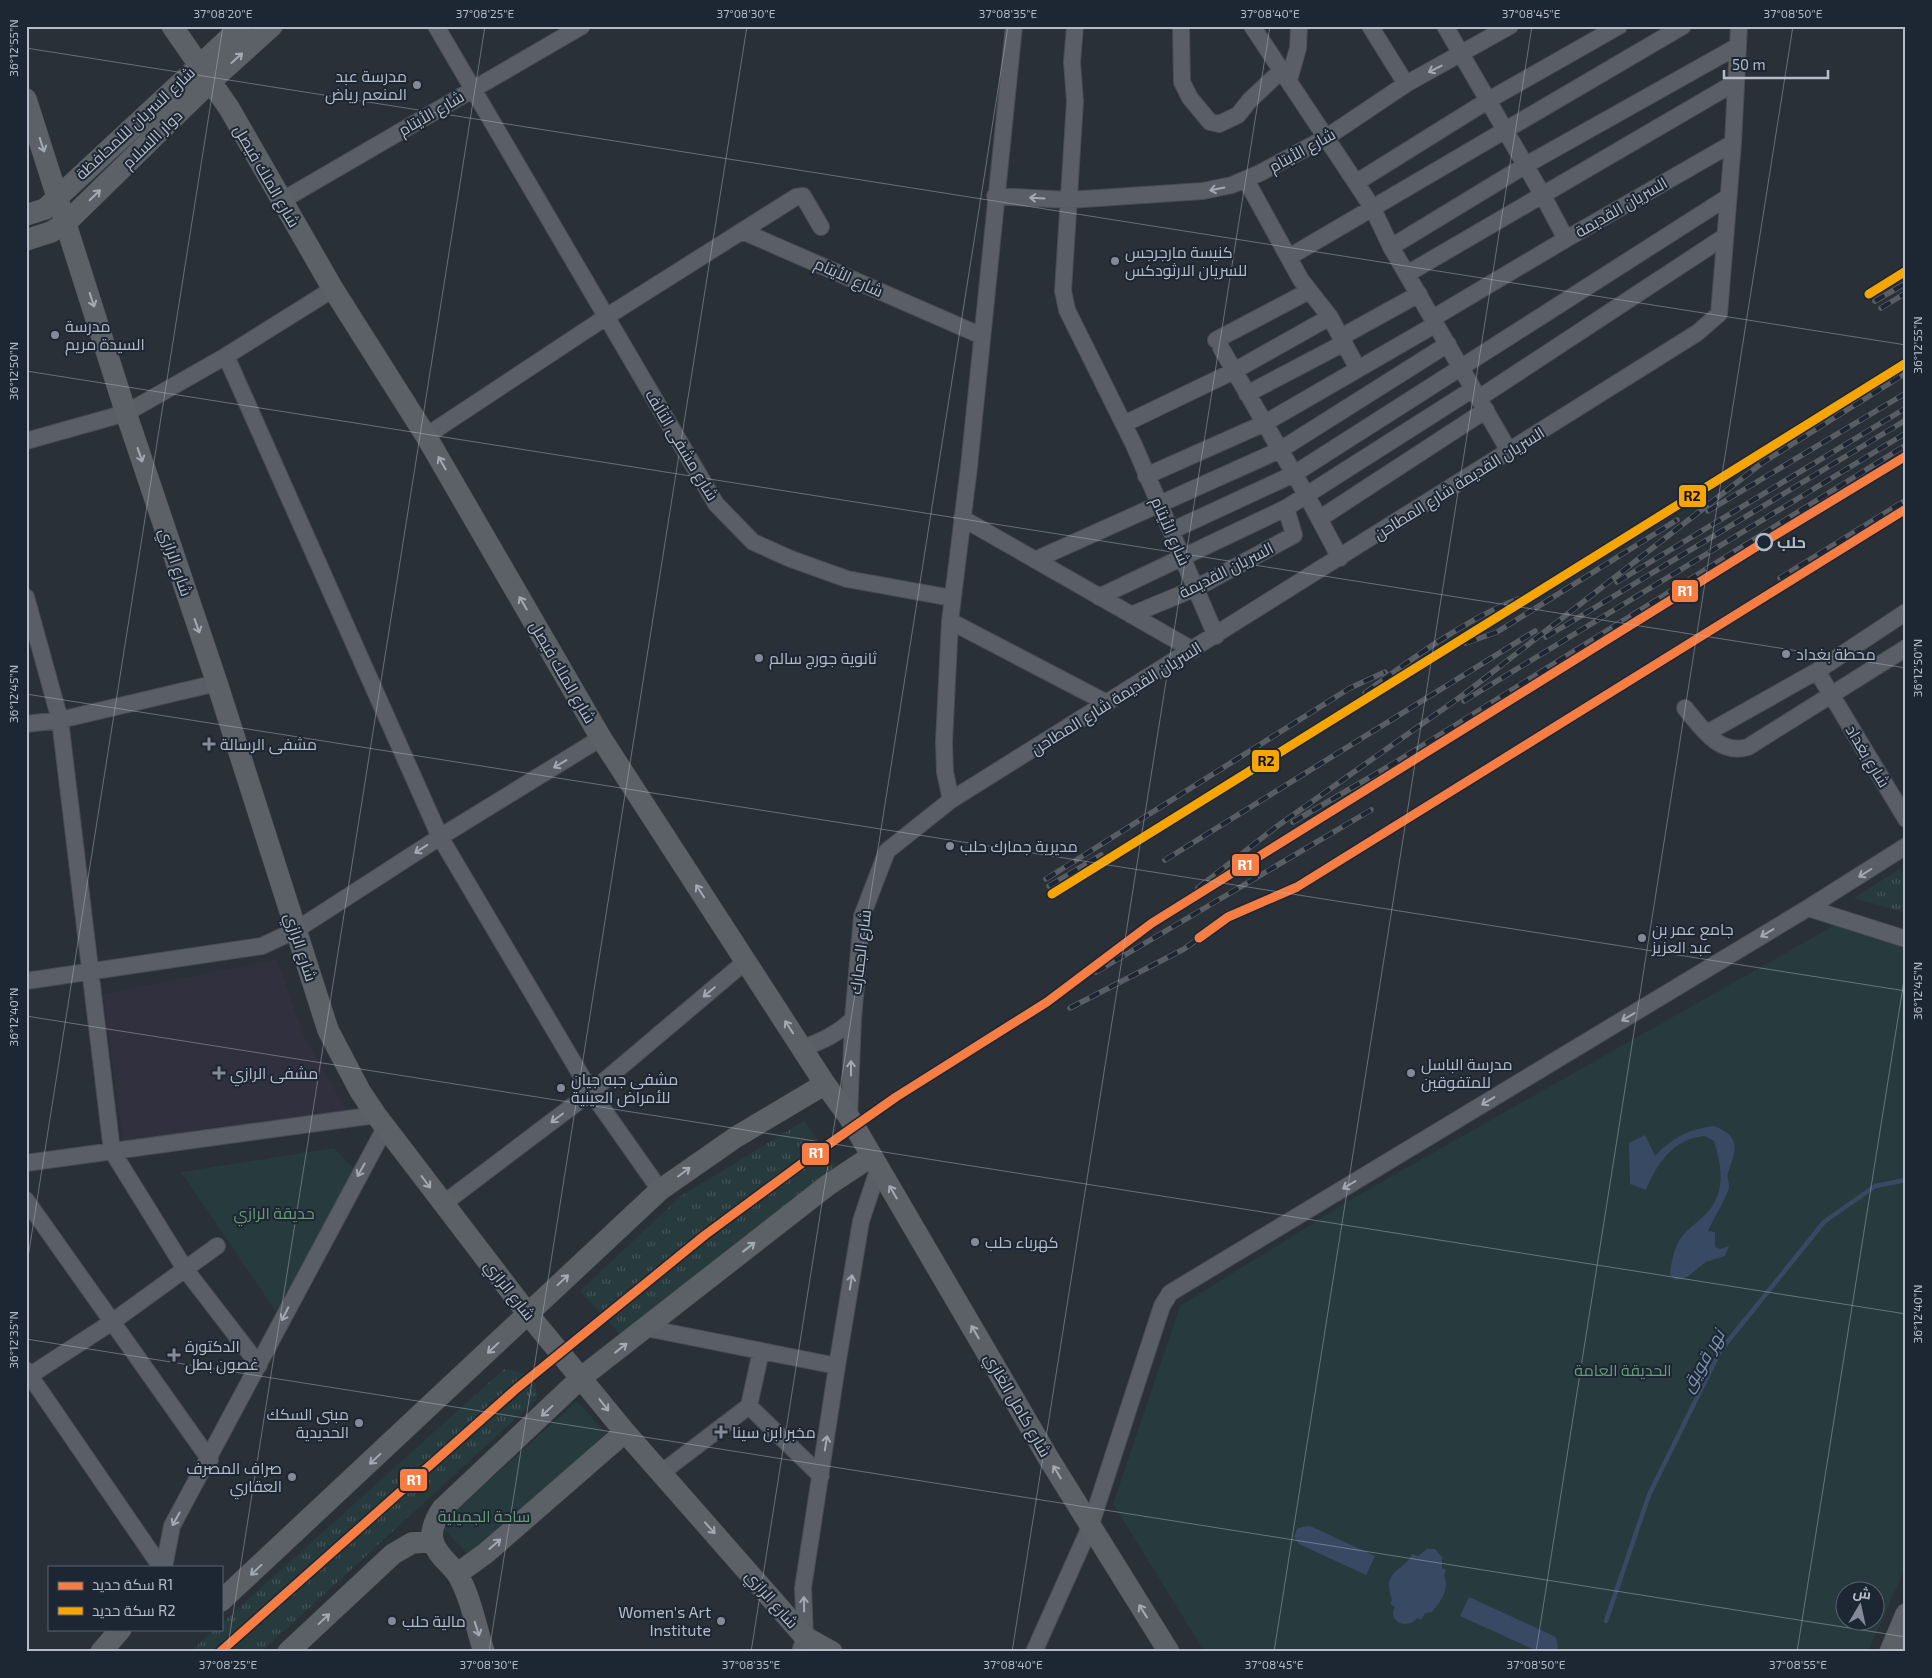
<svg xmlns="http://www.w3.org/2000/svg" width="1932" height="1678" font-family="'Exo 2',Cairo,sans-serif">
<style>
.medical{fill:#31303e}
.grass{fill:url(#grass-tufts)}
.park{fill:#273a3e;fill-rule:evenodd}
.water{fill:#384963}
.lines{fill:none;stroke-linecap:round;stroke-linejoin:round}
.stream{stroke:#384963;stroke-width:4.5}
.minor-casing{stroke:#484c53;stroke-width:18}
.major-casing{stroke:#484c55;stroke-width:22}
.minor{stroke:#5a5e66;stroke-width:16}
.major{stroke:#5c6168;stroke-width:21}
.rail-casing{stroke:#595d64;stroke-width:5.5}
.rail{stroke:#1d2633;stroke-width:4;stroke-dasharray:11;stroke-linecap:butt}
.rail-1-casing{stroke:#1d2633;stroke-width:12}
.rail-2-casing{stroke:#1d2633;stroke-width:12}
.rail-1{stroke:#f77d43;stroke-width:9}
.rail-2{stroke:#f7a600;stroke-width:9}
.oneway{stroke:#a2aab6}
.oneway2{stroke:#a2a9b5}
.ticks{fill:none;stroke:#b4bcc9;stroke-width:1;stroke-opacity:0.45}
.poi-dot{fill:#848b96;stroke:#1d2633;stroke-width:2}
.stop-dot{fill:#1d2633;stroke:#b4bcc9;stroke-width:2.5}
.labels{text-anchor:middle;stroke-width:4;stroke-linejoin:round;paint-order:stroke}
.poi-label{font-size:16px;fill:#b4bcc9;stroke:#1d2633;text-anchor:start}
.street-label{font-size:16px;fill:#b4bcc9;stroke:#1d2633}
.stop-label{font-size:16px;font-weight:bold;fill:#b4bcc9;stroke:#1d2633;text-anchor:start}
.park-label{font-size:16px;fill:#6b9a76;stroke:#1d2633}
.water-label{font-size:18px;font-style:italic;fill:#7c92b1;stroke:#1d2633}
.line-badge{stroke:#1d2633;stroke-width:2}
.badge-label{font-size:14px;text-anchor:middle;font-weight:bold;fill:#fff}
.pale-badge-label{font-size:14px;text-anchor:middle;font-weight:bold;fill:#111}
.neatline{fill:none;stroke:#b4bcc9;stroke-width:2}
.ticks-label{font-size:12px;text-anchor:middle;fill:#b4bcc9}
</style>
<defs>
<pattern id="grass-tufts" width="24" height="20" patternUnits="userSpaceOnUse" patternTransform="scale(1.25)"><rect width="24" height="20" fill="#273a3e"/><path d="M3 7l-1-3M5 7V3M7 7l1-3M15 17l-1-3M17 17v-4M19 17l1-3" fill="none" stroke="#445559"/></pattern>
</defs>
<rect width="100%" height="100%" fill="#2a3038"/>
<path class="medical" d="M 277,959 L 303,1034 L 348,1113 L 230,1125 L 123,1142 L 103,994 Z"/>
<path class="grass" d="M 1900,869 L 1906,877 L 1906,913 L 1854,898 Z
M 804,1121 L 836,1166 L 620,1334 L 580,1291 L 681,1196 Z
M 504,1369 L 524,1373 L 536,1385 L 537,1399 L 261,1652 L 190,1652 L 215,1629 L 221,1629 L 221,1624 Z"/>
<path class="park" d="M 1835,925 L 1906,946 L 1906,1566 L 1868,1652 L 1205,1652 L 1113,1504 L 1180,1306 L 1355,1197 ZM 1844,1590 L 1874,1590 L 1874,1620 L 1844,1620 Z
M 334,1148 L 354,1169 L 285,1325 L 181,1172 Z
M 577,1401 L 606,1433 L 472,1559 L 440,1525 Z"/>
<path class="water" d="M 1714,1126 C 1743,1137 1735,1151 1728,1173 C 1726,1178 1730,1183 1729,1188 C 1724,1203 1714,1217 1708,1231 L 1715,1232 L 1715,1247 L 1720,1249 L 1729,1246 L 1725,1256 L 1706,1262 L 1687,1277 L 1676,1280 L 1670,1275 C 1671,1265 1673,1251 1679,1241 C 1686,1229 1696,1224 1706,1214 C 1726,1193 1722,1166 1714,1141 L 1705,1136 C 1674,1138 1657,1163 1646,1190 L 1630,1184 L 1629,1143 L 1645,1135 L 1655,1156 C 1671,1138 1691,1128 1714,1126 Z
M 1310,1526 L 1375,1556 L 1366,1575 L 1299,1544 L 1294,1537 L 1297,1529 L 1302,1527 Z
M 1427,1549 L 1435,1549 L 1442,1557 L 1442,1568 L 1446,1570 L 1444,1575 C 1450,1590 1441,1601 1432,1612 L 1425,1613 L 1421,1620 L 1417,1618 C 1408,1630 1387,1622 1395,1607 L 1390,1604 L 1392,1600 C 1381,1569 1404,1572 1412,1554 L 1418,1556 Z
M 1469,1597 L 1556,1637 L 1558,1648 L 1554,1652 L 1539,1652 L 1460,1616 Z"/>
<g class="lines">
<path class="stream" d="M 1606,1621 L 1649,1495 L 1720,1351 L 1824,1222 L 1875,1186 L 1906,1180"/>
<defs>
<path id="minor" d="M 436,26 L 716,504 L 753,542 L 791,559 L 847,579 L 952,598
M 1075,26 L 1072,62 L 1075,101 L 1063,291 L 1067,310 L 1134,445 L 1216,636
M 1252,26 L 1372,207 L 1391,247 L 1509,451
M 1370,26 L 1406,84
M 1445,26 L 1542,194 L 1566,239 L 1733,143
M 1181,27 L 1182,82 L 1190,98 L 1210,122 L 1219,124 L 1238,115 L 1250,100 L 1282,70
M 1289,80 L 1298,48 L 1299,26
M 1246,180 L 1301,280 L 1330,317 L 1358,369
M 1357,182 L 1487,101 L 1619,26
M 995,196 L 1069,200 L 1203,191 L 1232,185 L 1260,173 L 1327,137 L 1406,84 L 1510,26
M 281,201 L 582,26
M 742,231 L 982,336
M 1391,247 L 1526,165 L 1738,46
M 1289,257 L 1683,26
M 1407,274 L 1736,82
M 1433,318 L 1566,239
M 1341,337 L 1419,294
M 1216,340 L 1309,291
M 1221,348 L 1307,496 L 1340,558
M 226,356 L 440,837 L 591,1092 L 660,1190
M 1247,394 L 1344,343
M 1479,398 L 1724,237
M 1124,424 L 1234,371 L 1330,317
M 426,436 L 606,317 L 796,197 L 803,196 L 821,227
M 26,441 L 126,413 L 226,356 L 333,289
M 1146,476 L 1265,423 L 1436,324
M 962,518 L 1193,650
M 1319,519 L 1486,410
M 1171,531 L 1294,474 L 1728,197
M 1035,560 L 1280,450 L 1448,344
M 26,597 L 60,720 L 112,1151 L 185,1269 L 259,1365
M 1099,597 L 1286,508 L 1473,389
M 1131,615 L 1196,588 L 1294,535 L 1286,508
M 950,621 L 1107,703
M 1817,671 L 1906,819
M 1685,708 C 1701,727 1719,756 1748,747 L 1906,648
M 26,724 L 60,720 L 217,683
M 1707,733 L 1817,671 L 1906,612
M 951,800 L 945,772 L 944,742 L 950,621 L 969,467 L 1014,26
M 1808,908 L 1906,939
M 26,981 L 262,946 L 296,930 L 440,837 L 601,738
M 803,1048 C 822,1041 838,1034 853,1019
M 849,1117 L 853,1019 L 862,916 L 887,851 L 951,800 L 1697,333 L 1719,314 L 1733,143 L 1739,26
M 26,1163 L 376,1115
M 26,1200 L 210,1460
M 443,1204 L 591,1092 L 746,961
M 646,1328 L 837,1366
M 26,1370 L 161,1567
M 26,1378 L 112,1322 L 217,1246
M 749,1406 L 821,1476
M 661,1473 L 749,1406 L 761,1351
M 164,1567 L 172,1526 L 385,1128
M 800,1652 L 805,1637 L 803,1588 L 837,1366 L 861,1221 L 879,1167
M 1034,1652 L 1090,1527 L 1162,1306 L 1170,1293 L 1808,908 L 1906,846"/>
<path id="major" d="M 172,26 L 229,108 L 333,289 L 426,436 L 601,738 L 825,1084 L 849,1117 L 1049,1459 L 1169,1652
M 26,99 L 126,413 L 217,683 L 328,1030 L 360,1091 L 376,1115 L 528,1314 L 625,1432 L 805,1637 L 832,1652
M 26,215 L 45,209 L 242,26
M 26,240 L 51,232 L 67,222 L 209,83 L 272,26
M 457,1574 L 486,1553 L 625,1432
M 221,1601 L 660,1190 L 736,1137 L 825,1084
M 101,1652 L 121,1629
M 288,1652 L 393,1554 L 412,1543 L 433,1541
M 484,1652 C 476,1627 471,1598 458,1575 C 450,1563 437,1556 433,1541 C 430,1530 436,1518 442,1509 L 582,1377 L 828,1185 L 872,1156
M 1890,1652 L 1906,1614"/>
</defs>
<use href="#minor" class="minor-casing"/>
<use href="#major" class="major-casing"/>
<use href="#minor" class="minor"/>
<use href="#major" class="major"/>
<defs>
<path id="rail" d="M 1869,294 L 1906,271
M 1875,301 L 1906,283
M 1881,308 L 1906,293
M 1708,511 L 1906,393
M 1780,578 L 1906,500
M 1617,582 L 1906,408
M 1546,637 L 1906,420
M 1466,643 L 1497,632 L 1677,520
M 1365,693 C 1410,660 1466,619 1518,599
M 1464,701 L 1906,433
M 1293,822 L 1391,765 L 1906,445
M 1165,860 L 1535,631
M 1046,879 L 1350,688 L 1385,672
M 1049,886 L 1101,855
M 1198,888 L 1276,827 L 1463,695 L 1762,463 L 1906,373
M 1052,894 L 1906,363
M 1096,972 L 1371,810
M 1070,1008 L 1184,949 L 1228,917 L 1297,887 L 1906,509
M 986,1040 L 1047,1002 L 1152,923 L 1764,542 L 1906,456"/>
</defs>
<use href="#rail" class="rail-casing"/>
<use href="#rail" class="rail"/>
<defs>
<path id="rail-1" d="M 1199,938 L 1228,917 L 1297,887 L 1906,509
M 220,1652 L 516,1389 L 705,1235 L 812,1156 L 896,1097 L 1047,1002 L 1152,923 L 1764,542 L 1906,456"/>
<path id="rail-2" d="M 1869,294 L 1906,271
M 1052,894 L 1906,363"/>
</defs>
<use href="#rail-1" class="rail-1-casing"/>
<use href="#rail-2" class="rail-2-casing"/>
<use href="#rail-1" class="rail-1"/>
<use href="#rail-2" class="rail-2"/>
</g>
<defs><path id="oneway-shaft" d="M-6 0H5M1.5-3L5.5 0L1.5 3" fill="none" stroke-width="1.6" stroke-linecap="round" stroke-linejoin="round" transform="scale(1.25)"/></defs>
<g class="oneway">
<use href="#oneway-shaft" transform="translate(237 58) rotate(-42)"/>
<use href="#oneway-shaft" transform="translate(42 145) rotate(72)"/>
<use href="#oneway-shaft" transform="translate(95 195) rotate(-44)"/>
<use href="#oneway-shaft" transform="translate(92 300) rotate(72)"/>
<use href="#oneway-shaft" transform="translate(140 455) rotate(71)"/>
<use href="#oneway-shaft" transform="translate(442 463) rotate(-120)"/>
<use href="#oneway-shaft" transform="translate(523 603) rotate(-120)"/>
<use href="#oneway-shaft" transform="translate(197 626) rotate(71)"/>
<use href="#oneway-shaft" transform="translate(700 891) rotate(-123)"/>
<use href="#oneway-shaft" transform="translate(789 1027) rotate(-123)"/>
<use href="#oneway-shaft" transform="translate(684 1172) rotate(-37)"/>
<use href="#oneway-shaft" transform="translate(426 1182) rotate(53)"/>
<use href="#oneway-shaft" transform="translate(893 1192) rotate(-120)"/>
<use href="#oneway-shaft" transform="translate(749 1247) rotate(-38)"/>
<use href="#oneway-shaft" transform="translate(563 1280) rotate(-43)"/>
<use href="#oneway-shaft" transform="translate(975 1332) rotate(-120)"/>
<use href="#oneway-shaft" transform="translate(493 1348) rotate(137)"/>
<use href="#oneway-shaft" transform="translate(621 1348) rotate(-38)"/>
<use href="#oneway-shaft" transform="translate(604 1405) rotate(52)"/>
<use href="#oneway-shaft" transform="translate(547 1411) rotate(137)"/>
<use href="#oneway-shaft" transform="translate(375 1459) rotate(137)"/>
<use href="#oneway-shaft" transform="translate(1057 1472) rotate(-121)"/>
<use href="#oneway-shaft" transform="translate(710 1528) rotate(48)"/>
<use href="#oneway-shaft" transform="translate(495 1544) rotate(-41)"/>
<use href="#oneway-shaft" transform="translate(256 1570) rotate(137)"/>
<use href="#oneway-shaft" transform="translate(1143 1611) rotate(-122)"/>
<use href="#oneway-shaft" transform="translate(324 1619) rotate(-43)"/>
<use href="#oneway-shaft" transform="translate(477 1629) rotate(72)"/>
</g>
<g class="oneway2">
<use href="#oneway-shaft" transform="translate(1435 69) rotate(153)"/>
<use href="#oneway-shaft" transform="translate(1217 189) rotate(169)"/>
<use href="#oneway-shaft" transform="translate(1037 198) rotate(-177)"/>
<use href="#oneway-shaft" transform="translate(560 764) rotate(149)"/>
<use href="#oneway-shaft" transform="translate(421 849) rotate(147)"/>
<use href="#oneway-shaft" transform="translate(1865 873) rotate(148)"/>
<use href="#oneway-shaft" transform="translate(1767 933) rotate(149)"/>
<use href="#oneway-shaft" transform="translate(709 992) rotate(140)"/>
<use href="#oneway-shaft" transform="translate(1628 1017) rotate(149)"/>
<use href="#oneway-shaft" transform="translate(851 1068) rotate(-90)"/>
<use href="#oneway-shaft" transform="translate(1488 1101) rotate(149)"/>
<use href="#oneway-shaft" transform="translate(557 1118) rotate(143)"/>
<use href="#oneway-shaft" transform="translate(361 1170) rotate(119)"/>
<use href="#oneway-shaft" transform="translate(1349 1185) rotate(149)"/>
<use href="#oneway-shaft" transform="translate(851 1282) rotate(-81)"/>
<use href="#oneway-shaft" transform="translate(285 1314) rotate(117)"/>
<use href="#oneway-shaft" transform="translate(826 1443) rotate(-81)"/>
<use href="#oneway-shaft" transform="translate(176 1519) rotate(119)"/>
<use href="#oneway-shaft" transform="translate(804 1604) rotate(-91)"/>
</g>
<path class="ticks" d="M 26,48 L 1906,345M 26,371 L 1906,668M 26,694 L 1906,991M 26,1016 L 1906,1314M 26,1270 L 223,26M 26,1339 L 1906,1637M 227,1652 L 485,26M 489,1652 L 747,26M 751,1652 L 1008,26M 1012,1652 L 1270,26M 1274,1652 L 1532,26M 1536,1652 L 1793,26M 1797,1652 L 1906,968"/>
<g class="poi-dot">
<circle cx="417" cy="85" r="5"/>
<circle cx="1115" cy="261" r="5"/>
<circle cx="55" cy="335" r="5"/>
<circle cx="1786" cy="654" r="5"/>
<circle cx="759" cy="658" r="5"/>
<path d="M206.5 736.5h5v5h5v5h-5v5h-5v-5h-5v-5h5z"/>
<circle cx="950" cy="846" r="5"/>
<circle cx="1642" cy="938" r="5"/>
<path d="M216.5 1065.5h5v5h5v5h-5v5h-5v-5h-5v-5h5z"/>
<circle cx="1411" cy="1073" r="5"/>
<circle cx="561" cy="1088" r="5"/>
<circle cx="975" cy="1242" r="5"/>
<path d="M171.5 1347.5h5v5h5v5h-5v5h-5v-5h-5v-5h5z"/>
<circle cx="359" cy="1423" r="5"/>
<path d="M718.5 1424.5h5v5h5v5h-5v5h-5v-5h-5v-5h5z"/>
<circle cx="292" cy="1477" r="5"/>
<circle cx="392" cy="1621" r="5"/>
<circle cx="721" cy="1621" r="5"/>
</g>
<circle class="stop-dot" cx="1764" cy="542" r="8"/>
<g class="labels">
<g class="poi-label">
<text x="407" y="82" text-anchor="end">مدرسة عبد<tspan x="407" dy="18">المنعم رياض</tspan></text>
<text x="1125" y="258">كنيسة مارجرجس<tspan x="1125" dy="18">للسريان الارثودكس</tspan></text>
<text x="65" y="332">مدرسة<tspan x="65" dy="18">السيدة مريم</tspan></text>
<text x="1796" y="660">محطة بغداد</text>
<text x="769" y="664">ثانوية جورج سالم</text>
<text x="220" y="750">مشفى الرسالة</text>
<text x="960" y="852">مديرية جمارك حلب</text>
<text x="1652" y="935">جامع عمر بن<tspan x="1652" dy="18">عبد العزيز</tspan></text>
<text x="1421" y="1070">مدرسة الباسل<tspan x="1421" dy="18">للمتفوقين</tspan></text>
<text x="230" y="1079">مشفى الرازي</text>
<text x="571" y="1085">مشفى جبه جيان<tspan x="571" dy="18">للأمراض العينية</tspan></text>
<text x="985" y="1248">كهرباء حلب</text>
<text x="185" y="1352">الدكتورة<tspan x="185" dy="18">غصون بطل</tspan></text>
<text x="349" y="1420" text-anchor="end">مبنى السكك<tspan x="349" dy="18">الحديدية</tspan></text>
<text x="732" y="1438">مخبر ابن سينا</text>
<text x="282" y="1474" text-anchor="end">صراف المصرف<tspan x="282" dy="18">العقاري</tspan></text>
<text x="711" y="1618" text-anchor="end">Women's Art<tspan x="711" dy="18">Institute</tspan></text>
<text x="402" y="1627">مالية حلب</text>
</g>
<g class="street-label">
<text transform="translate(431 113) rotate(-30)" y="6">شارع الأيتام</text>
<text transform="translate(135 123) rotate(-43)" y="6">شارع السريان لللمحافظة</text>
<text transform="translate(152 139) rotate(-44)" y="6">دوار االسلام</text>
<text transform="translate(1302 150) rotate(-29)" y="6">شارع الأيتام</text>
<text transform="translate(267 176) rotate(60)" y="6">شارع الملك فيصل</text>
<text transform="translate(1621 207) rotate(-30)" y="6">السريان القديمة</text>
<text transform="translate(849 277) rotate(24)" y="6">شارع الأيتام</text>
<text transform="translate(682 445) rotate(59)" y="6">شارع مشفى التآلف</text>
<text transform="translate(1459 483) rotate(-32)" y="6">السريان القديمة شارع المطاحن</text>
<text transform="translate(1171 531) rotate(66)" y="6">شارع الأيتام</text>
<text transform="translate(176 562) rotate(71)" y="6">شارع الرازي</text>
<text transform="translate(1226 570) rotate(-27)" y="6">السريان القديمة</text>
<text transform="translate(563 672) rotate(60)" y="6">شارع الملك فيصل</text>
<text transform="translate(1116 698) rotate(-32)" y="6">السريان القديمة شارع المطاحن</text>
<text transform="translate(1868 756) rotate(59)" y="6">شارع بغداد</text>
<text transform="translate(301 947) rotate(72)" y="6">شارع الرازي</text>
<text transform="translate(860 952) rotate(-83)" y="6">شارع الجمارك</text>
<text transform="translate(510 1290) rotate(52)" y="6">شارع الرازي</text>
<text transform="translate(1018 1405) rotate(60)" y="6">شارع كامل الغازي</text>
<text transform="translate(772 1599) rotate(49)" y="6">شارع الرازي</text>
</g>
<g class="stop-label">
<text x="1777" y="548">حلب</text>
</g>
<g class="park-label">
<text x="274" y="1219">حديقة الرازي</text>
<text x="1623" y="1376">الحديقة العامة</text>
<text x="484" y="1522">ساحة الجميلية</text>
</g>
<g class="water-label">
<text transform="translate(1703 1361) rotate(-60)" y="6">نهر قويق</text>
</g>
</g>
<g class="line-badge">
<rect x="1678" y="484" width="29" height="24" rx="5" fill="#f7a600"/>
<rect x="1671" y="579" width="28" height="24" rx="5" fill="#f77d43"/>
<rect x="1251" y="749" width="29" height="24" rx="5" fill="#f7a600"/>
<rect x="1231" y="853" width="29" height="24" rx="5" fill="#f77d43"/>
<rect x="801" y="1142" width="29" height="24" rx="5" fill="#f77d43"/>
<rect x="399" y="1468" width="29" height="24" rx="5" fill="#f77d43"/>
</g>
<g class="badge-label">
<text x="1685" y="596">R1</text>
<text x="1245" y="870">R1</text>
<text x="816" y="1158">R1</text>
<text x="414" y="1485">R1</text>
</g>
<g class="pale-badge-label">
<text x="1692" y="501">R2</text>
<text x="1266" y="766">R2</text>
</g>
<rect width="1932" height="1678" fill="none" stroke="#1d2633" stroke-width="55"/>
<rect x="48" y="1566" width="175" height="65" fill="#1d2633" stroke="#59626f"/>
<rect x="58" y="1582" width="25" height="8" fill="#f77d43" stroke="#59626f"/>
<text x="92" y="1590" font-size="15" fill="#b4bcc9">سكة حديد R1</text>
<rect x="58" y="1607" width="25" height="8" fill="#f7a600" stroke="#59626f"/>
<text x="92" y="1616" font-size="15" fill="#b4bcc9">سكة حديد R2</text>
<g transform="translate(1860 1606) rotate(9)"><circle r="24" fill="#1d2633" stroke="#59626f"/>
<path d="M0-4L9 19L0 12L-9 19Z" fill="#848b96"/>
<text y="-8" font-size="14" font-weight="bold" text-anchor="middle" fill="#b4bcc9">ش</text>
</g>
<path d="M1724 70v8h104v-8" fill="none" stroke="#b4bcc9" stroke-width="2.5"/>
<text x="1732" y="70" font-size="15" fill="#b4bcc9" stroke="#1d2633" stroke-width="4" paint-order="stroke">50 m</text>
<rect x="28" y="28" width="1876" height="1622" class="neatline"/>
<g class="ticks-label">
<text x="223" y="18">37°08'20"E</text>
<text x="485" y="18">37°08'25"E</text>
<text x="746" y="18">37°08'30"E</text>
<text x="1008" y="18">37°08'35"E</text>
<text x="1270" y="18">37°08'40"E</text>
<text x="1531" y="18">37°08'45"E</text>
<text x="1793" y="18">37°08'50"E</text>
<text transform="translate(14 48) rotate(-90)" y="4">36°12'55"N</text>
<text transform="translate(1918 345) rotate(-90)" y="4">36°12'55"N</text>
<text transform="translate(14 371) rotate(-90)" y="4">36°12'50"N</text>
<text transform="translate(1918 668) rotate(-90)" y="4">36°12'50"N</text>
<text transform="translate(14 694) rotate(-90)" y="4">36°12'45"N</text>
<text transform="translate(1918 991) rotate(-90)" y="4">36°12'45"N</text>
<text transform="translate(14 1017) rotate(-90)" y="4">36°12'40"N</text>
<text transform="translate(1918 1314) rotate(-90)" y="4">36°12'40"N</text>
<text transform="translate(14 1340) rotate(-90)" y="4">36°12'35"N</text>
<text x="228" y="1669">37°08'25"E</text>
<text x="489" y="1669">37°08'30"E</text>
<text x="751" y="1669">37°08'35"E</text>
<text x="1013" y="1669">37°08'40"E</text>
<text x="1274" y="1669">37°08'45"E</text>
<text x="1536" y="1669">37°08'50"E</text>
<text x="1798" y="1669">37°08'55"E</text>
</g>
</svg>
